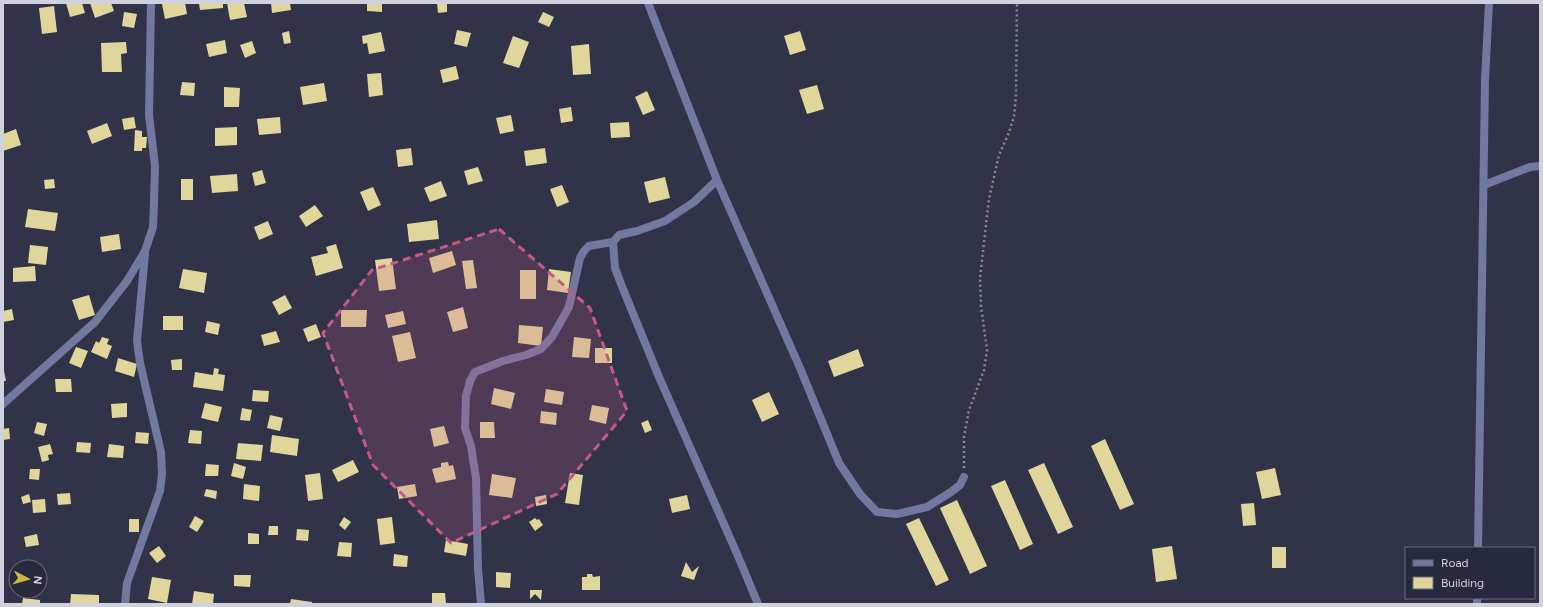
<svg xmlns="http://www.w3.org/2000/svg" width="1543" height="607" font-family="Figtree,sans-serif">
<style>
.building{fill:#e0d59a}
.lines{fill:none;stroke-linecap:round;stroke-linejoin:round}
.path{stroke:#888a9b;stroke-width:2.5;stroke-dasharray:2 3;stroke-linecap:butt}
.minor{stroke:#7279a0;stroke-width:8}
.marked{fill:#c75989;fill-opacity:0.2;stroke:#c75989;stroke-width:3;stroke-dasharray:8 5;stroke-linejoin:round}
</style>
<rect width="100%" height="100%" fill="#313449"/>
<path class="building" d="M 66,3 L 82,3 L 85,13 L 70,17 Z
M 90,3 L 111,3 L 114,11 L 95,18 Z
M 168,3 L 185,3 L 187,14 L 165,19 L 162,4 Z
M 199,3 L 223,3 L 223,8 L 200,10 Z
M 227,3 L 244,3 L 247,17 L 230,20 Z
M 271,3 L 290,3 L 291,10 L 272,13 Z
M 367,3 L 382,3 L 382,12 L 367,11 Z
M 437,3 L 447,3 L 447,12 L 438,13 Z
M 54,6 L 57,32 L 42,34 L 39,8 Z
M 124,12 L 137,14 L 134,28 L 122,26 Z
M 543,12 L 554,17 L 549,27 L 538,22 Z
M 457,30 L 471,33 L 467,47 L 454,44 Z
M 289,31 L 291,43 L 284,44 L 282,33 Z
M 800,31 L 806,50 L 790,55 L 784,36 Z
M 381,32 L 385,51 L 369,54 L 367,43 L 363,44 L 362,36 Z
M 513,36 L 529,42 L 519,68 L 503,63 Z
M 225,40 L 227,53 L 209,57 L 206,44 Z
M 252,41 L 256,53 L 245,58 L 240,45 Z
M 126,42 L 127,53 L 121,54 L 122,72 L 102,72 L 101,43 Z
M 589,44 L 591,74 L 573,75 L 571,46 Z
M 456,66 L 459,79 L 443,83 L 440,70 Z
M 381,73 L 383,95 L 369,97 L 367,74 Z
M 182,82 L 195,83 L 194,96 L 180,95 Z
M 324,83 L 327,101 L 303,105 L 300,87 Z
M 817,85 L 824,109 L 807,114 L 799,90 Z
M 224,87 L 240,88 L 239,107 L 224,107 Z
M 647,91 L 655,110 L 643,115 L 635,97 Z
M 571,107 L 573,121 L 561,123 L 559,109 Z
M 511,115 L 514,131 L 500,134 L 496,118 Z
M 134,117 L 136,128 L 124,130 L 122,119 Z
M 280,117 L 281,133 L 259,135 L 257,119 Z
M 629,122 L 630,137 L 611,138 L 610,123 Z
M 107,123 L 112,136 L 92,144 L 87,131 Z
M 237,127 L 237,145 L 215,146 L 215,128 Z
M 16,129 L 21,145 L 3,151 L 3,134 Z
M 135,130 L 142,131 L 142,137 L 147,137 L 146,148 L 142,148 L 142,151 L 134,151 Z
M 411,148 L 413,165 L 398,167 L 396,150 Z
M 545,148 L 547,163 L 526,166 L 524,151 Z
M 478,167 L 483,181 L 468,185 L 464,171 Z
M 262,170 L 266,183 L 255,186 L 252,173 Z
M 237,174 L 238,191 L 212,193 L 210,176 Z
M 665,177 L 670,198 L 649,203 L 644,182 Z
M 54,179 L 55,188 L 45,189 L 44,180 Z
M 181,179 L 193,179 L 193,200 L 181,200 Z
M 441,181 L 447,196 L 430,202 L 424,188 Z
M 562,185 L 569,202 L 557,207 L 550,189 Z
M 373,187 L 381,205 L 368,211 L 360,192 Z
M 315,205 L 323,216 L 306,227 L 299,216 Z
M 28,209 L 58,213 L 55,231 L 25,227 Z
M 437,220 L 439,239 L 409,242 L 407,224 Z
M 268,221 L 273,234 L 259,240 L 254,227 Z
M 119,234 L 121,249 L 102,252 L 100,237 Z
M 336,244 L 343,268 L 316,276 L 311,257 L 328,253 L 326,247 Z
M 30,245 L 48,247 L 46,265 L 28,263 Z
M 452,251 L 456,265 L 433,273 L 429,258 Z
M 392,258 L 396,289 L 379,291 L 375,260 Z
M 473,260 L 477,288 L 466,289 L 462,261 Z
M 35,266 L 36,281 L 13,282 L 13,268 Z
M 183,269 L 207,273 L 204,293 L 179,288 Z
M 549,269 L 571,272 L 568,293 L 547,290 Z
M 520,270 L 536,270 L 536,299 L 520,299 Z
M 89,295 L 95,315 L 79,320 L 72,300 Z
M 285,295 L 292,308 L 279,315 L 272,302 Z
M 463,307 L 468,328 L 453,332 L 447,312 Z
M 12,309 L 14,320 L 3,322 L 3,311 Z
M 341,310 L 367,310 L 366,327 L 341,327 Z
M 403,311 L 406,324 L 388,328 L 385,315 Z
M 163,316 L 183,316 L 183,330 L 163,330 Z
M 207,321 L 220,324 L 218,335 L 205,332 Z
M 316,324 L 321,337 L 308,342 L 303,329 Z
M 519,325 L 543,327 L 541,346 L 518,343 Z
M 276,331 L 280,342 L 264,346 L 261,335 Z
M 410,332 L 416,358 L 398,362 L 392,336 Z
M 102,337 L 109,339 L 107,344 L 112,346 L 107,359 L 91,352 L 96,341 L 99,343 Z
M 574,337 L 591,339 L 589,358 L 572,357 Z
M 76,347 L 88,351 L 81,368 L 69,363 Z
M 595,348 L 612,348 L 612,363 L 595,363 Z
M 858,349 L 864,366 L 834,377 L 828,361 Z
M 118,358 L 137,364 L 134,377 L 115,371 Z
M 182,359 L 182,370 L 172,370 L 171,360 Z
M 3,366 L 6,381 L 3,381 Z
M 214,368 L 219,369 L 218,374 L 225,375 L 223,391 L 193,387 L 195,372 L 213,375 Z
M 55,379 L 71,379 L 72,392 L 56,392 Z
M 494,388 L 515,393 L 511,409 L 491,404 Z
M 546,389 L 564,392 L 562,405 L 544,402 Z
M 253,390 L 269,391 L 268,402 L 252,401 Z
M 769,392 L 779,414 L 762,422 L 752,400 Z
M 127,403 L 127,417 L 112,418 L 111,404 Z
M 205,403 L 222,407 L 218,422 L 201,418 Z
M 592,405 L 609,408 L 606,424 L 589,420 Z
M 242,408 L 252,410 L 250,421 L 240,420 Z
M 541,411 L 557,413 L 556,425 L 540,423 Z
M 270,415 L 283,418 L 280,431 L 267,428 Z
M 648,420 L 652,430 L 645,433 L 641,423 Z
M 37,422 L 47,424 L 44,436 L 34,433 Z
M 480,422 L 494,422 L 495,438 L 480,438 Z
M 444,426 L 449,443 L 434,447 L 430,429 Z
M 9,428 L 10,439 L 3,440 L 3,429 Z
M 190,430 L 202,431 L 201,444 L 188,443 Z
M 136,432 L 149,433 L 148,444 L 135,443 Z
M 272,435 L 299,439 L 297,456 L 270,452 Z
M 1105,439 L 1134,504 L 1120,510 L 1091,446 Z
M 77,442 L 91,443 L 90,453 L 76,452 Z
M 238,443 L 263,445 L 261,461 L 236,459 Z
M 50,444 L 53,454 L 48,455 L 49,460 L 42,462 L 38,447 Z
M 109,444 L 124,446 L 123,458 L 107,457 Z
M 353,460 L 359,472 L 338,482 L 332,470 Z
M 448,462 L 449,466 L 453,465 L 456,479 L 436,483 L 432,469 L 441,467 L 441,463 Z
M 234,463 L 246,467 L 243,479 L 231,476 Z
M 1044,463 L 1073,527 L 1058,534 L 1028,470 Z
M 206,464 L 219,465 L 218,476 L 205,476 Z
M 1275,468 L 1281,495 L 1262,499 L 1256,472 Z
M 30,469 L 40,469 L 39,480 L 29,479 Z
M 320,473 L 323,499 L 308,501 L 305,475 Z
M 570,473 L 583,475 L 579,505 L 565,503 Z
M 492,474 L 516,478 L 512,498 L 489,495 Z
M 1005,480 L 1033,544 L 1020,550 L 991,486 Z
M 244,484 L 260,486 L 259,501 L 243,499 Z
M 415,484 L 417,496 L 399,499 L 397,487 Z
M 206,489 L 217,491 L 216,499 L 204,496 Z
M 70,493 L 71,504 L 58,505 L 57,494 Z
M 29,494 L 31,502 L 23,504 L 21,497 Z
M 546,495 L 547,504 L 536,506 L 535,497 Z
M 687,495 L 690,509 L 672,513 L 669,499 Z
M 45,499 L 46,512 L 33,513 L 32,500 Z
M 957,500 L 987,566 L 970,574 L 940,508 Z
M 1254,503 L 1256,525 L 1243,526 L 1241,504 Z
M 195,516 L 204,521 L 197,532 L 189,527 Z
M 344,517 L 351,522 L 345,530 L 339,525 Z
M 392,517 L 395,543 L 380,545 L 377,519 Z
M 535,518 L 537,520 L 539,519 L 543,525 L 535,531 L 529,522 Z
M 919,518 L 949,580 L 936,586 L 906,524 Z
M 129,519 L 139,519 L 139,532 L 129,532 Z
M 269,526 L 278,526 L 278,535 L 268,535 Z
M 297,529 L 309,530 L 308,541 L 296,540 Z
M 248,533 L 259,534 L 259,544 L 248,544 Z
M 37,534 L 39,545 L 26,547 L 24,537 Z
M 446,540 L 468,544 L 466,556 L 444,552 Z
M 339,542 L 352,543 L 351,557 L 337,556 Z
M 159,546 L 166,556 L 157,563 L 149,553 Z
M 1172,546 L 1177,579 L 1156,582 L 1152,549 Z
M 1272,547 L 1286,547 L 1286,568 L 1272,568 Z
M 394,554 L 408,556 L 407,567 L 393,566 Z
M 686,562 L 692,572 L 699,566 L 694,580 L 681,576 Z
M 496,572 L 511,573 L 510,588 L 496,587 Z
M 587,574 L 592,574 L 593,577 L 600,576 L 600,590 L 582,590 L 582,577 L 587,577 Z
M 234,575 L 251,575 L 250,587 L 234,586 Z
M 152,577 L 171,580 L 167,603 L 148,599 Z
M 530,590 L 542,590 L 541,600 L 535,594 L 530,599 Z
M 194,591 L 214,594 L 213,604 L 192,604 Z
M 432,593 L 445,593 L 446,604 L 432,604 Z
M 71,594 L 99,595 L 99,604 L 70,604 Z
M 23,598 L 40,600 L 40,604 L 22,604 Z
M 291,599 L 312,602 L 312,604 L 290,604 Z"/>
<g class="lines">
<path class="path" d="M 964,468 L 964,437 L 969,410 L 984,370 L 987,350 L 981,306 L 980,278 L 989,199 L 999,155 L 1008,135 L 1014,117 L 1016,95 L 1017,3"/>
<path class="minor" d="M 648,3 L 717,180 L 800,368 L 839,463 L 860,494 L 877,512 L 897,514 L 927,507 L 951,492 L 960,485 L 964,477
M 717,180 L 694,202 L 665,221 L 637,231 L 619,235 L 613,242 L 615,268 L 621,284 L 659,377 L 738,556 L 758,604
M 1484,185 L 1530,167 L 1540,166
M 3,404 L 95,322 L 127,281 L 145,251 L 153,227 L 154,202 L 155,166 L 149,115 L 151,3
M 1478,548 L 1485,80 L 1489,3
M 125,604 L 127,583 L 160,491 L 162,474 L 161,452 L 140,363 L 137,341 L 145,254
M 481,604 L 478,569 L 476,478 L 471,446 L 465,428 L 466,396 L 470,381 L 475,372 L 503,361 L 526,355 L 541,349 L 552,337 L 569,307 L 580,258 L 584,251 L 589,246 L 613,242
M 1477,604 L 1477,598"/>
</g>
<path class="marked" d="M 499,229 L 590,308 L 627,411 L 557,494 L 451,543 L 373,465 L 323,333 L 372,270 Z"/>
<rect width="1543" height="607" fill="none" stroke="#cfd1de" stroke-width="8"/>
<rect x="1405" y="547" width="130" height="52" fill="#272a3e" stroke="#6a6d7e"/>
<rect x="1413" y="560" width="20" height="6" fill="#7279a0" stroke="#6a6d7e"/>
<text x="1441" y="567" font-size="12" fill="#cfd1de">Road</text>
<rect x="1413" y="577" width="20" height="12" fill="#e0d59a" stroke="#6a6d7e"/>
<text x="1441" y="587" font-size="12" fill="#cfd1de">Building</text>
<g transform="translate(28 579) rotate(96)"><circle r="19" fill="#272a3e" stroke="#6a6d7e"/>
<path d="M0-3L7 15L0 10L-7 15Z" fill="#cfb837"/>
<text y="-6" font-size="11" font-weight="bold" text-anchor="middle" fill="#cfd1de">N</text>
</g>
</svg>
